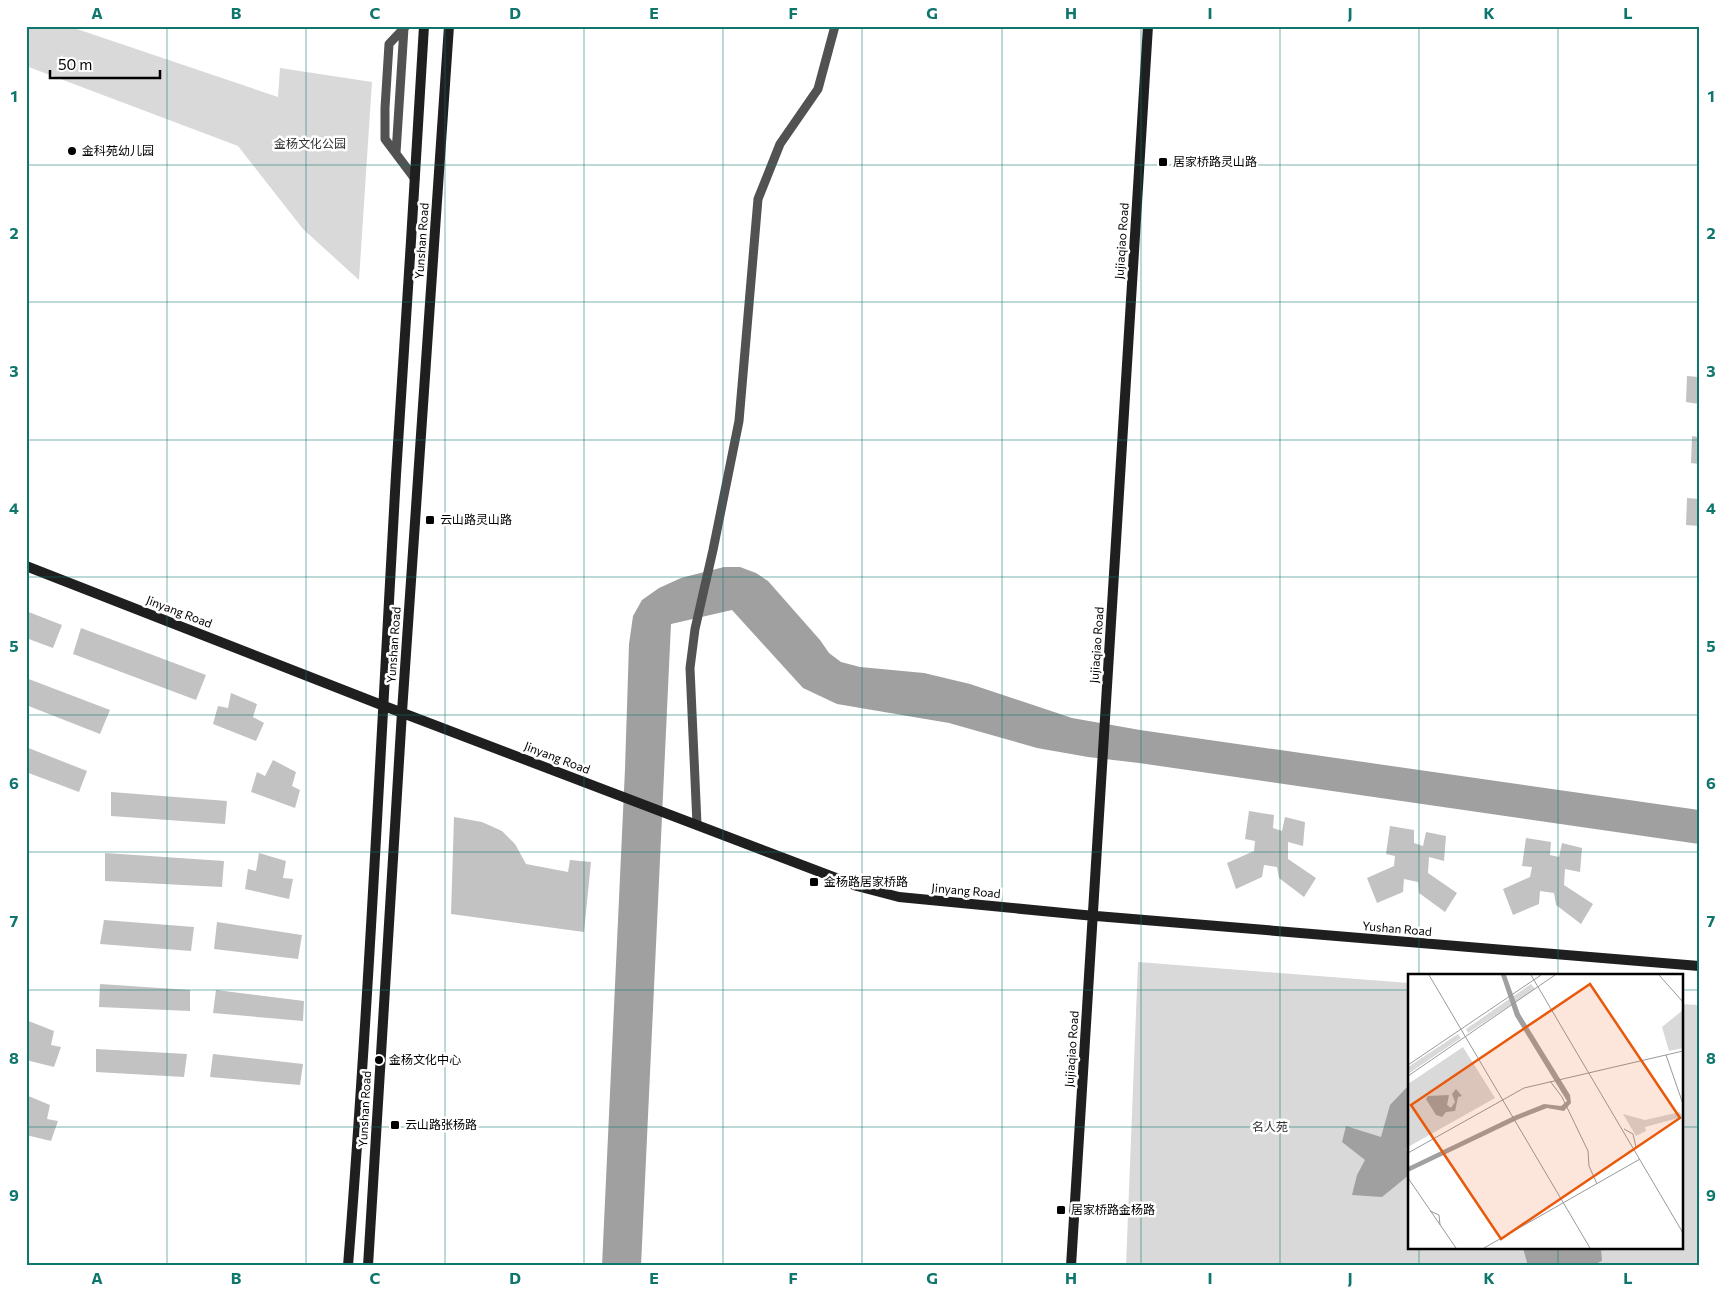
<svg xmlns="http://www.w3.org/2000/svg" width="1725" height="1292" font-family="Commissioner,'Noto Sans SC',sans-serif">
<style>
.green{fill:#d9d9d9}
.water{fill:#a0a0a0}
.building{fill:#c2c2c2}
.lines{fill:none;stroke-linecap:round;stroke-linejoin:round}
.lane{stroke:#525252;stroke-width:9}
.secondary{stroke:#1f1f1f;stroke-width:10}
.grid{fill:none;stroke:#0f766e;stroke-width:1;stroke-opacity:0.55}
.poi-dot{fill:#000;stroke:#fff;stroke-width:2}
.labels{text-anchor:middle;stroke-width:5;stroke-linejoin:round;paint-order:stroke}
.park-label{font-size:12px;fill:#303030;stroke:#fff}
.poi-label{font-size:12px;fill:#000;stroke:#fff;text-anchor:start}
.street-label{font-size:12px;fill:#000;stroke:#fff}
.inset-road{fill:none;stroke:#999;stroke-width:1}
.view{fill:#e8590c;fill-opacity:0.15;stroke:#e8590c;stroke-width:2.5}
.inset-edge{fill:none;stroke:#000;stroke-width:2.5}
.neatline{fill:none;stroke:#0f766e;stroke-width:2}
.grid-label{font-size:16px;text-anchor:middle;font-weight:bold;fill:#0f766e}
</style>
<rect width="100%" height="100%" fill="#fff"/>
<path class="green" d="M 26,26 L 68,26 L 278,97 L 280,68 L 372,82 L 359,280 L 303,229 L 238,146 L 26,66 Z
M 1138,962 L 1409,983 L 1409,1248 L 1681,1248 L 1681,1004 L 1699,1005 L 1699,1266 L 1126,1266 Z"/>
<path class="water" d="M 724,567 L 740,567 L 756,573 L 768,581 L 820,640 L 829,653 L 841,662 L 860,667 L 924,673 L 970,684 L 1072,718 L 1140,730 L 1699,810 L 1699,844 L 1139,763 L 1088,757 L 1037,748 L 949,723 L 837,704 L 803,688 L 732,610 L 671,624 L 641,1266 L 602,1266 L 625,769 L 629,644 L 633,616 L 642,600 L 659,588 L 681,578 Z
M 1409,1085 L 1409,1143 L 1406,1150 L 1409,1151 L 1409,1175 L 1382,1197 L 1352,1195 L 1357,1175 L 1365,1160 L 1342,1142 L 1346,1126 L 1381,1137 L 1390,1105 Z
M 1523,1248 L 1601,1248 L 1602,1261 L 1590,1266 L 1528,1266 Z"/>
<path class="building" d="M 1687,376 L 1699,377 L 1699,404 L 1686,402 Z
M 1692,436 L 1699,437 L 1699,464 L 1691,463 Z
M 1687,498 L 1699,499 L 1699,526 L 1686,525 Z
M 26,611 L 62,625 L 53,648 L 26,638 Z
M 81,628 L 206,675 L 196,700 L 73,654 Z
M 26,678 L 110,710 L 100,734 L 26,705 Z
M 231,693 L 257,704 L 253,717 L 264,723 L 256,741 L 213,724 L 218,706 L 228,708 Z
M 26,747 L 87,771 L 79,792 L 26,772 Z
M 273,760 L 296,772 L 292,786 L 300,790 L 295,808 L 251,792 L 257,772 L 265,776 Z
M 111,792 L 227,801 L 225,824 L 111,816 Z
M 1249,811 L 1274,815 L 1273,828 L 1282,831 L 1285,817 L 1305,822 L 1303,846 L 1288,842 L 1288,859 L 1316,878 L 1304,897 L 1279,878 L 1277,867 L 1264,865 L 1262,877 L 1236,889 L 1227,863 L 1254,851 L 1255,841 L 1245,839 Z
M 454,817 L 482,822 L 502,831 L 515,844 L 526,864 L 568,872 L 570,860 L 591,862 L 584,932 L 451,914 Z
M 1390,826 L 1414,830 L 1414,843 L 1423,846 L 1426,832 L 1446,836 L 1444,861 L 1429,857 L 1428,873 L 1457,893 L 1445,912 L 1419,893 L 1418,882 L 1404,879 L 1403,892 L 1377,903 L 1367,878 L 1394,866 L 1395,856 L 1386,854 Z
M 1526,838 L 1551,842 L 1550,855 L 1559,857 L 1562,843 L 1582,848 L 1580,872 L 1565,869 L 1564,885 L 1593,904 L 1581,924 L 1556,905 L 1554,893 L 1540,891 L 1539,904 L 1513,915 L 1503,889 L 1530,877 L 1532,867 L 1522,866 Z
M 105,853 L 224,861 L 222,887 L 105,881 Z
M 259,853 L 286,861 L 283,878 L 293,879 L 289,899 L 245,889 L 248,869 L 256,871 Z
M 104,920 L 194,927 L 191,951 L 100,944 Z
M 217,922 L 302,935 L 298,959 L 214,949 Z
M 100,984 L 190,990 L 190,1011 L 99,1007 Z
M 216,990 L 304,1001 L 303,1021 L 213,1013 Z
M 26,1020 L 54,1031 L 51,1045 L 61,1047 L 54,1067 L 26,1060 Z
M 96,1049 L 187,1054 L 184,1077 L 96,1072 Z
M 213,1054 L 303,1064 L 300,1085 L 210,1077 Z
M 26,1095 L 50,1105 L 47,1119 L 58,1121 L 51,1141 L 26,1135 Z"/>
<g class="lines">
<path class="lane" d="M 406,26 L 389,44 L 385,108 L 385,139 L 415,179
M 396,153 L 404,28
M 697,824 L 690,668 L 695,629 L 713,550 L 739,421 L 758,199 L 780,144 L 818,89 L 835,26"/>
<path class="secondary" d="M 26,566 L 379,704 L 857,886 L 899,897 L 1084,915 L 1699,966
M 348,1266 C 369,1002 381,738 396,475 C 405,325 416,176 424,26
M 368,1266 L 402,712 L 449,26
M 1071,1266 L 1148,26"/>
</g>
<path class="grid" d="M 167,26 L 167,1266M 306,26 L 306,1266M 445,26 L 445,1266M 584,26 L 584,1266M 723,26 L 723,1266M 862,26 L 862,1266M 1002,26 L 1002,1266M 1141,26 L 1141,1266M 1280,26 L 1280,1266M 1419,26 L 1419,976M 1558,26 L 1558,976M 26,165 L 1699,165M 26,302 L 1699,302M 26,440 L 1699,440M 26,577 L 1699,577M 26,715 L 1699,715M 26,852 L 1699,852M 26,990 L 1409,990M 1681,990 L 1699,990M 26,1127 L 1409,1127M 1681,1127 L 1699,1127M 1419,1248 L 1419,1266M 1558,1248 L 1558,1266"/>
<g class="poi-dot">
<circle cx="72" cy="151" r="5"/>
<rect x="1158" y="157" width="10" height="10" rx="2.5"/>
<rect x="425" y="515" width="10" height="10" rx="2.5"/>
<rect x="809" y="877" width="10" height="10" rx="2.5"/>
<circle cx="379" cy="1060" r="5"/>
<rect x="390" y="1120" width="10" height="10" rx="2.5"/>
<rect x="1056" y="1205" width="10" height="10" rx="2.5"/>
</g>
<g class="labels">
<g class="park-label">
<text x="310" y="148">金杨文化公园</text>
<text x="1270" y="1131">名人苑</text>
</g>
<g class="poi-label">
<text x="82" y="155">金科苑幼儿园</text>
<text x="1173" y="166">居家桥路灵山路</text>
<text x="440" y="524">云山路灵山路</text>
<text x="824" y="886">金杨路居家桥路</text>
<text x="389" y="1064">金杨文化中心</text>
<text x="405" y="1129">云山路张杨路</text>
<text x="1071" y="1214">居家桥路金杨路</text>
</g>
<g class="street-label">
<text transform="translate(422 241) rotate(-86)" y="4">Yunshan Road</text>
<text transform="translate(1122 241) rotate(-86)" y="4">Jujiaqiao Road</text>
<text transform="translate(179 612) rotate(21)" y="4">Jinyang Road</text>
<text transform="translate(394 645) rotate(-86)" y="4">Yunshan Road</text>
<text transform="translate(1097 645) rotate(-86)" y="4">Jujiaqiao Road</text>
<text transform="translate(557 758) rotate(21)" y="4">Jinyang Road</text>
<text transform="translate(966 891) rotate(5)" y="4">Jinyang Road</text>
<text transform="translate(1397 929) rotate(5)" y="4">Yushan Road</text>
<text transform="translate(1072 1049) rotate(-86)" y="4">Jujiaqiao Road</text>
<text transform="translate(365 1109) rotate(-87)" y="4">Yunshan Road</text>
</g>
</g>
<g transform="translate(1408 974)">
<rect width="275" height="275" fill="#fff"/>
<path d="M 123,10 L 127,15 L 60,59 L 58,55 ZM 275,36 L 275,74 L 261,77 L 254,53 ZM 50,60 L 53,64 L 0,100 L 0,93 ZM 55,73 L 87,124 L 0,173 L 0,110 ZM 272,138 L 274,143 L 237,153 L 238,157 L 228,162 L 215,140 L 237,146 Z" fill="#d9d9d9"/>
<path d="M 93,1 L 98,1 L 112,40 L 162,121 L 163,129 L 156,137 L 139,134 L 111,145 L 0,198 L 0,193 L 106,142 L 136,130 L 153,132 L 159,127 L 107,42 ZM 48,115 L 54,122 L 50,123 L 47,137 L 38,138 L 34,143 L 28,141 L 18,125 L 20,122 L 41,121 L 39,131 L 43,134 L 47,128 L 44,120 Z" fill="#a0a0a0"/>
<path class="inset-road" d="M 21,1 L 182,274M 123,1 L 275,259M 251,1 L 275,28M 258,81 L 275,130M 0,91 L 133,1M 0,102 L 147,1M 142,107 L 154,123 L 180,177 L 181,192 L 189,210M 216,155 L 225,160 L 228,173M 0,179 L 116,114 L 275,77M 0,204 L 48,274M 22,237 L 31,241 L 32,251M 76,274 L 232,185"/>
<path class="view" d="M 182,10 L 272,144 L 93,265 L 3,131 Z"/>
<rect width="275" height="275" class="inset-edge"/>
</g>
<rect width="1725" height="1292" fill="none" stroke="#ffffff" stroke-width="55"/>
<path d="M50 70v8h110v-8" fill="none" stroke="#000000" stroke-width="2.5"/>
<text x="58" y="70" font-size="15" fill="#000000" stroke="#ffffff" stroke-width="4" paint-order="stroke">50 m</text>
<rect x="28" y="28" width="1670" height="1236" class="neatline"/>
<g class="grid-label">
<text x="97" y="19">A</text>
<text x="236" y="19">B</text>
<text x="375" y="19">C</text>
<text x="515" y="19">D</text>
<text x="654" y="19">E</text>
<text x="793" y="19">F</text>
<text x="932" y="19">G</text>
<text x="1071" y="19">H</text>
<text x="1210" y="19">I</text>
<text x="1350" y="19">J</text>
<text x="1489" y="19">K</text>
<text x="1628" y="19">L</text>
<text x="14" y="102">1</text>
<text x="1711" y="102">1</text>
<text x="14" y="239">2</text>
<text x="1711" y="239">2</text>
<text x="14" y="377">3</text>
<text x="1711" y="377">3</text>
<text x="14" y="514">4</text>
<text x="1711" y="514">4</text>
<text x="14" y="652">5</text>
<text x="1711" y="652">5</text>
<text x="14" y="789">6</text>
<text x="1711" y="789">6</text>
<text x="14" y="927">7</text>
<text x="1711" y="927">7</text>
<text x="14" y="1064">8</text>
<text x="1711" y="1064">8</text>
<text x="14" y="1201">9</text>
<text x="1711" y="1201">9</text>
<text x="97" y="1284">A</text>
<text x="236" y="1284">B</text>
<text x="375" y="1284">C</text>
<text x="515" y="1284">D</text>
<text x="654" y="1284">E</text>
<text x="793" y="1284">F</text>
<text x="932" y="1284">G</text>
<text x="1071" y="1284">H</text>
<text x="1210" y="1284">I</text>
<text x="1350" y="1284">J</text>
<text x="1489" y="1284">K</text>
<text x="1628" y="1284">L</text>
</g>
</svg>
